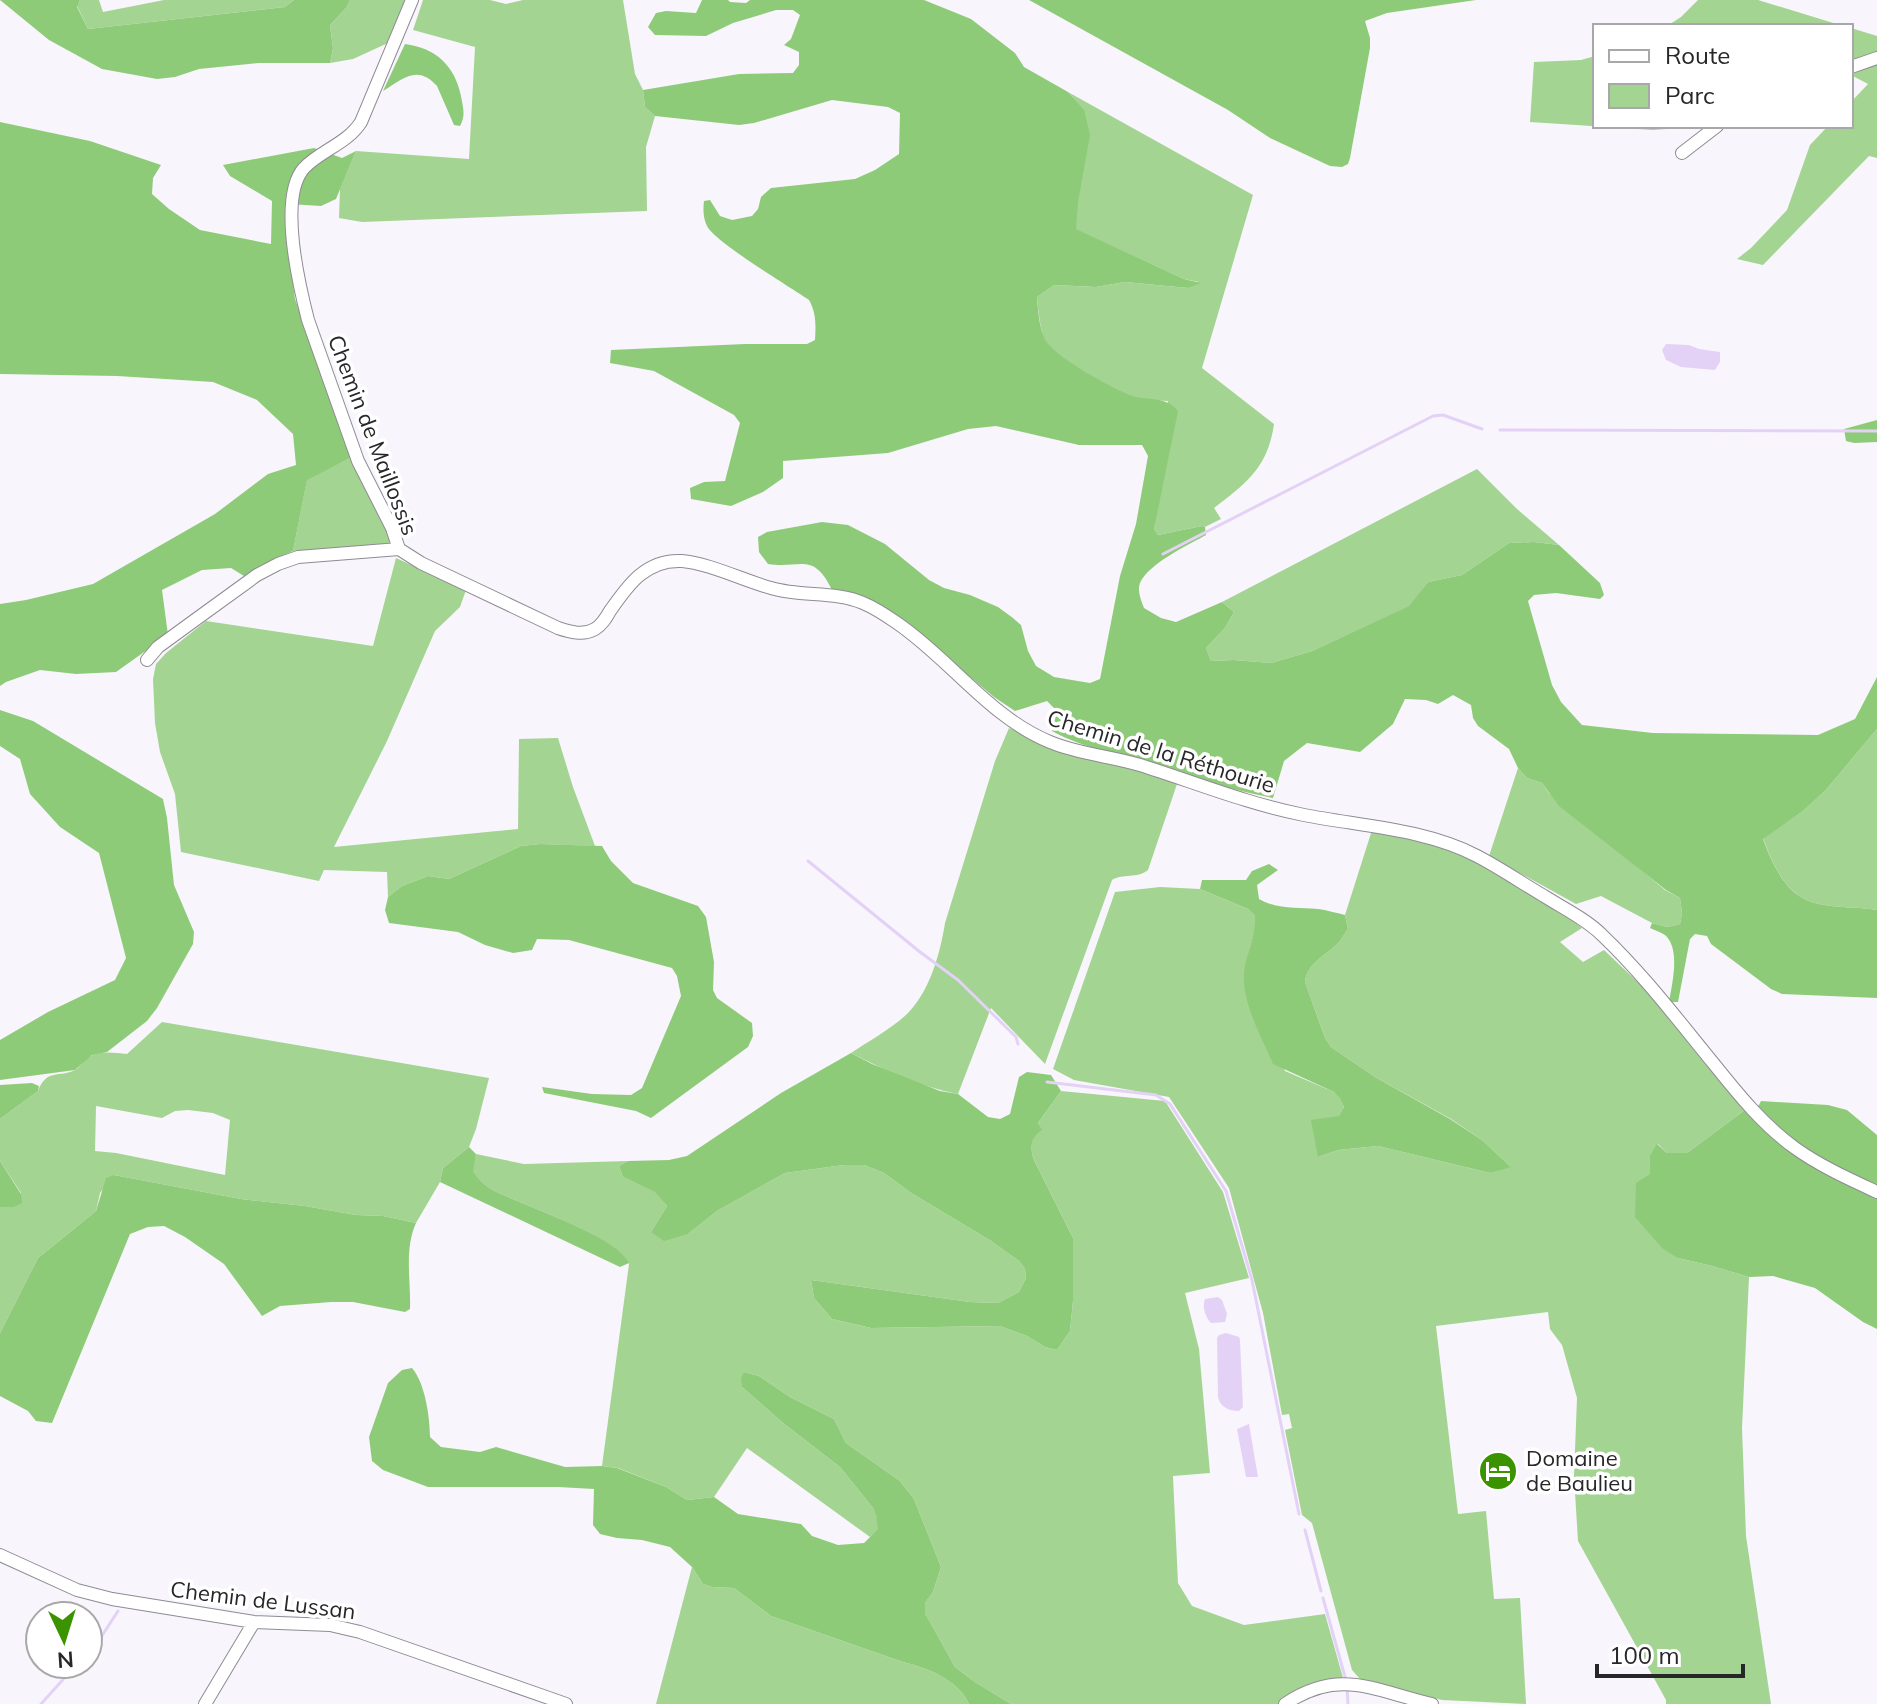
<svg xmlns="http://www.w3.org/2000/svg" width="1877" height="1704" font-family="Mulish,sans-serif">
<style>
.green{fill:#a3d492;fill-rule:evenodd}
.forest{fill:#8ecb78}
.water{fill:#e3d2f6}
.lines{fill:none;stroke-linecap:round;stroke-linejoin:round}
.stream{stroke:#e3d2f6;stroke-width:3}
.minor-casing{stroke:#8f8b93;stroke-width:14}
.minor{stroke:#fff;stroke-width:12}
.labels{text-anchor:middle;stroke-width:7;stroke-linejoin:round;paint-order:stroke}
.street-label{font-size:22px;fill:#272629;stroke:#fff}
.poi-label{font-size:22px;fill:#272629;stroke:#fff;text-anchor:start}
</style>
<rect width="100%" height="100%" fill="#f9f5fd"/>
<path class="green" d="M 80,0 L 99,0 L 103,12 L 164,0 L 294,0 L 285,7 L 88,29 L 77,6 Z
M 350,0 L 407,0 L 388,43 L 353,59 L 330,63 L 333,48 L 330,25 L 347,7 Z
M 423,0 L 490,0 L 506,4 L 523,0 L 623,0 L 635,74 L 643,90 L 645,107 L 655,116 L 646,147 L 647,211 L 362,222 L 339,218 L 340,189 L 356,151 L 469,159 L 475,47 L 413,30 Z
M 1698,0 L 1758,0 L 1843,26 L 1667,26 L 1681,17 Z
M 1851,28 L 1877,36 L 1877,52 L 1851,61 Z
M 1595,56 L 1595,126 L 1681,126 L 1680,128 L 1653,130 L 1530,122 L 1534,62 L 1581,60 Z
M 1877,63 L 1877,158 L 1869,156 L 1763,265 L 1737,259 L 1751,248 L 1787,210 L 1810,145 L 1828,126 L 1851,126 L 1851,102 L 1868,84 L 1851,75 L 1851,72 Z
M 1068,92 L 1253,195 L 1202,368 L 1274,424 C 1268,467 1247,483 1214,508 L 1221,519 L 1205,527 L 1202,526 L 1158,535 L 1154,529 L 1168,401 C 1157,400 1146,400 1136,397 C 1118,393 1053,356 1045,340 C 1040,330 1038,308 1037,297 L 1054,285 L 1096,287 L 1125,282 L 1188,288 L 1199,282 L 1184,279 L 1075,229 L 1084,109 Z
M 352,457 L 389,533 L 389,545 L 293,551 L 307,479 Z
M 1477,469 L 1517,509 L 1559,545 L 1534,542 L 1509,543 L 1462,575 L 1428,582 L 1410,606 L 1312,651 L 1271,663 L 1234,660 L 1211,661 L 1206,648 L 1225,628 L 1234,612 L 1222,602 Z
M 396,558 L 466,590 L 460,607 L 435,631 L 387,741 L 334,847 L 518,829 L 519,739 L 558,738 L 573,787 L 595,846 L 540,844 L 521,846 L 449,879 L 428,876 L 402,886 L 388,897 L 387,872 L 324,870 L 319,881 L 181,852 L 175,794 L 160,752 L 155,723 L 153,679 L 156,664 L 166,653 L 206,621 L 373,646 Z
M 1009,728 L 1033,738 L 1133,766 L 1178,781 L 1148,870 C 1137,879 1123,873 1112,880 L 1045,1064 L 991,1008 L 958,1094 C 921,1087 884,1070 851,1053 C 869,1041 891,1029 907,1014 C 930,991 940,954 945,923 L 995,761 Z
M 1877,729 L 1877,910 C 1858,907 1838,908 1819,904 C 1787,898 1773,866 1763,838 L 1803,811 L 1825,791 Z
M 1518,768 L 1527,778 L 1542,783 L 1549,793 L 1665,890 L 1680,898 L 1682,913 L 1680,924 L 1667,927 L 1652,923 L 1601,896 L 1576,904 L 1489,856 Z
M 1372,830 L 1434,844 L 1454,850 L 1564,914 L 1582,928 L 1560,942 L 1583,962 L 1604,950 L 1645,989 L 1745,1110 L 1687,1153 L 1667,1153 L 1658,1144 L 1650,1155 L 1650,1174 L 1678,1258 L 1712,1266 L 1749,1277 L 1742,1428 L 1746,1536 L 1771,1704 L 1666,1704 L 1666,1700 L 1578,1541 L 1574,1476 L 1577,1398 L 1562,1345 L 1550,1329 L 1548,1312 L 1436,1326 L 1458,1514 L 1486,1511 L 1494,1599 L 1520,1598 L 1526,1704 L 1442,1700 L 1360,1679 L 1352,1670 L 1312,1523 L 1302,1515 L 1285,1430 L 1292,1428 L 1289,1414 L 1282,1415 L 1263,1313 L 1229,1188 L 1169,1097 L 1074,1080 L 1053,1069 L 1115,892 L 1160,887 L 1200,889 L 1248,909 L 1256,915 L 1256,926 L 1245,966 L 1285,1071 L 1334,1092 L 1340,1097 L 1344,1107 L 1318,1157 L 1338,1150 L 1378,1146 L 1490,1173 L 1510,1166 L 1482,1140 L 1451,1119 L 1375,1077 L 1331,1047 L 1325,1038 L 1305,982 C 1307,962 1328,955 1340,941 C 1342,939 1346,931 1348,929 L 1345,915 Z
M 162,1022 L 489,1078 L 476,1129 L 469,1147 L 443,1168 L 440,1182 L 416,1223 L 383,1216 L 356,1215 L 305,1206 L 241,1199 L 114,1175 L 100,1193 L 96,1211 L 38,1258 L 0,1333 L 0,1207 L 14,1207 L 21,1193 L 0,1161 L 0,1119 L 38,1091 C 47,1068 59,1078 75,1070 C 80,1068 83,1060 89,1057 C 100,1050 114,1053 127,1054 ZM 96,1106 L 162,1118 L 175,1111 L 188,1110 L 213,1113 L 230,1120 L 225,1175 L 116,1153 L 95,1151 Z
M 1061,1091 L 1165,1101 L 1223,1192 L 1249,1278 L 1185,1293 L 1199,1349 L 1210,1473 L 1173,1476 L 1178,1583 L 1192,1606 L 1244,1625 L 1325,1614 L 1343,1678 C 1320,1683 1297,1691 1278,1704 L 1011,1704 L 975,1682 L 955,1667 L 925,1613 L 925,1603 L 933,1592 L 941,1567 L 914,1499 L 900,1481 L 846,1443 L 834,1419 L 790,1397 L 759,1376 L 744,1372 L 742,1387 L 783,1423 L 840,1467 L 873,1508 L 876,1514 L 879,1529 L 870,1537 L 747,1448 L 714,1497 L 687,1500 L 666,1487 L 618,1468 L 602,1466 L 629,1264 C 616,1235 521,1205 491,1189 C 484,1185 478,1178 472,1172 L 476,1154 L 524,1164 L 628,1161 L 619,1166 L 623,1177 L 656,1192 L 667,1206 L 651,1232 L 688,1234 L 717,1211 L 785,1173 L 844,1165 L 864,1165 L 884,1173 L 911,1193 L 991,1241 L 1019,1261 L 1025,1269 L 1026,1278 L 1019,1292 L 998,1303 L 970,1302 L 811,1280 L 814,1298 L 832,1319 L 871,1328 L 1000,1326 L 1027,1336 L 1045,1347 L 1057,1350 L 1070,1331 L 1073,1301 L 1073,1238 L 1034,1160 C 1030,1148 1030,1138 1041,1130 L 1038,1123 Z
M 692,1567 L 703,1584 L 712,1587 L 734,1588 L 771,1616 L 903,1662 C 927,1668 959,1680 969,1704 L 656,1704 Z"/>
<path class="forest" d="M 0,0 L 80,0 L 77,7 L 88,29 L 285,7 L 294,0 L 350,0 L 347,7 L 330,25 L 333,48 L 330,63 L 258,63 L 199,69 L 175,77 L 157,79 L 102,69 L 49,40 Z
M 702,0 L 728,0 L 730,2 L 746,3 L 750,0 L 924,0 L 971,19 L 1015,53 L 1024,67 L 1068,92 L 1084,109 L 1090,135 L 1078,202 L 1076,229 L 1184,279 L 1201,283 L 1188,288 L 1125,282 L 1096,287 L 1054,285 L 1037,297 C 1038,310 1039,327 1045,339 C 1053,356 1115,390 1133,396 C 1149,401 1167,396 1178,411 L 1154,529 L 1158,535 L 1202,526 L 1205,527 L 1206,535 C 1188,545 1148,564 1140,583 C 1137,591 1141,600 1144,608 L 1161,618 L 1176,622 L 1222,602 L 1234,612 L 1225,628 L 1206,648 L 1211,661 L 1234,660 L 1271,663 L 1312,651 L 1409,606 L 1428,582 L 1462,575 L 1509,543 L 1534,542 L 1559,545 L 1600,583 L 1604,595 L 1600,599 L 1556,593 L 1534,595 L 1528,601 L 1552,685 L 1561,702 L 1582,725 L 1653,733 L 1818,735 L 1855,719 L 1877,677 L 1877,729 L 1825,791 L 1803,811 L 1763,839 C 1773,866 1787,898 1819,904 C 1838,908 1858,907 1877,910 L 1877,998 L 1782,994 L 1771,989 L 1711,944 L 1707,936 L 1695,934 L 1690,939 L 1678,1002 L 1669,1002 C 1672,984 1680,952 1667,937 C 1664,933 1654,930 1650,928 L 1652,923 L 1667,927 L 1680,924 L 1682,913 L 1680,898 L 1666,890 L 1559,806 L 1542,783 L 1527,778 L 1518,768 L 1509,749 L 1478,726 L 1473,718 L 1471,705 L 1453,695 L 1438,704 L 1426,700 L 1405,699 L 1393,724 L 1360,752 L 1307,743 L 1284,761 L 1273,798 C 1258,795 1244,792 1230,788 C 1204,781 1179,771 1153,763 C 1117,753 1085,749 1052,731 L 1057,711 L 1047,701 L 1015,711 L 994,697 L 906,623 L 832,590 C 813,551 801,569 768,564 L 759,552 L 758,537 L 767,532 L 822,522 L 848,525 L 885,544 L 929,580 L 944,588 L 970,595 L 998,607 L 1013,618 L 1021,625 L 1028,651 L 1036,666 L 1054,677 L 1090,683 L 1100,679 L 1120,576 L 1136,524 L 1148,456 L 1142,445 L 1079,445 L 996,426 L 968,429 L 888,453 L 783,461 L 783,478 L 763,492 L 731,506 L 691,499 L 690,488 L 704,482 L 725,481 L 740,423 L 734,415 L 654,371 L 610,363 L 611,350 L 745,344 L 807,344 L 815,340 C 816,325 816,312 809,300 C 790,287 715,242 707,226 C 703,218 703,209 704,201 L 710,200 L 720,216 L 732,220 L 752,216 L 758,209 L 761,197 L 771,188 L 855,179 L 875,170 L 899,154 L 900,113 L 888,107 L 832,100 L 754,123 L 739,125 L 655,116 L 645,107 L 643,90 L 739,74 L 793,73 L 799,65 L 799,52 L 784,45 L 791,39 L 800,15 L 793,10 L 776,10 L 733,23 L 706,36 L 655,35 L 648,27 L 656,13 L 666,11 L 696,13 Z
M 1029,0 L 1476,0 L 1387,13 L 1365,21 L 1370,38 L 1370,48 L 1350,158 L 1348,164 L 1342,167 L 1330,166 L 1270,138 L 1228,110 Z
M 405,44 C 436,48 455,66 461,96 C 463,108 466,115 460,126 L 454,125 L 437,86 C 417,64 403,79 383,91 Z
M 0,122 L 90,141 L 161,165 L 153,178 L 152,194 L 169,209 L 200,230 L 271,244 L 272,201 L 230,176 L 223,165 L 314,148 L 342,158 L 356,151 L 336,199 L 321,206 L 289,204 L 286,229 L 295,299 L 352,457 L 307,480 L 293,551 L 275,559 L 244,576 L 231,568 L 202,570 L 162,590 L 168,635 L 116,672 L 76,674 L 40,670 L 6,682 L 0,686 L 0,604 L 26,600 L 93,584 L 215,514 L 268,474 L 296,465 L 293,434 L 257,400 L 213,382 L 117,376 L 0,374 Z
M 1877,420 L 1877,442 L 1854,443 L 1846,441 L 1844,429 Z
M 0,710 L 33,721 L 163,799 L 167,818 L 174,885 L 194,932 L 193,944 L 157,1008 L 147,1021 L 107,1052 L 92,1055 L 75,1070 L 0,1080 L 0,1040 L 48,1012 L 115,980 L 126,958 L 99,853 L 60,827 L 30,794 L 20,759 L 0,746 Z
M 540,844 L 602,846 L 611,861 L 633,883 L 698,906 L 706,917 L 714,962 L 713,990 L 717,998 L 752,1023 L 753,1036 L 748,1047 L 651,1118 L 636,1111 L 544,1093 L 542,1087 L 592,1094 L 631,1095 L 642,1088 L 681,996 L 677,976 L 672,968 L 569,940 L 537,939 L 532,950 L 513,953 L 485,945 L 458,932 L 389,923 L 385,910 L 388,897 L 402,886 L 428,876 L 449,879 L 521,846 Z
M 1269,864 L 1278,870 L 1257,885 L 1259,899 C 1279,910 1297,907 1318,909 C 1327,910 1336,913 1345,915 L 1348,929 C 1346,931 1342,939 1340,941 C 1328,955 1307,962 1305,982 L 1325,1038 L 1331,1047 L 1375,1077 L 1450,1119 L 1482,1140 L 1511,1167 L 1490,1173 L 1378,1146 L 1338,1150 L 1318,1157 L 1311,1120 L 1339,1116 L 1344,1107 L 1340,1098 L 1334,1092 L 1273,1064 C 1260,1033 1239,999 1245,965 C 1249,948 1256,933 1255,915 L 1248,909 L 1200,889 L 1202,880 L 1246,880 L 1252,871 Z
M 851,1053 L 872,1064 L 940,1091 L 958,1094 L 988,1117 L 1000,1119 L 1010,1114 L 1019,1077 L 1027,1072 L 1051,1075 L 1061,1091 L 1038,1123 L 1042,1130 C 1030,1138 1030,1148 1034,1160 L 1073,1238 L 1073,1301 L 1070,1331 L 1057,1350 L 1045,1347 L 1027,1336 L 1000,1326 L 871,1328 L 832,1319 L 814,1298 L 811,1280 L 970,1302 L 998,1303 L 1019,1292 L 1026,1278 L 1025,1269 L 1019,1261 L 991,1241 L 911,1193 L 884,1173 L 864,1165 L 844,1165 L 785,1173 L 717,1211 L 688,1234 L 664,1241 L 651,1232 L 667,1206 L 655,1192 L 623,1177 L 619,1166 L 628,1161 L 669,1160 L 687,1156 L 781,1093 Z
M 32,1083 L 39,1086 L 38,1091 L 0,1119 L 0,1085 Z
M 1761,1101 L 1828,1105 L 1847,1110 L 1877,1135 L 1877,1329 L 1863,1322 L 1815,1288 L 1773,1276 L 1749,1277 L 1712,1266 L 1678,1258 L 1662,1248 L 1635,1217 L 1636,1183 L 1650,1174 L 1650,1155 L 1657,1144 L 1667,1153 L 1687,1153 L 1745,1110 L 1759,1105 Z
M 469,1147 L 476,1154 L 473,1172 C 478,1178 484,1185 491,1189 C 521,1205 616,1235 629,1263 L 620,1267 L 440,1182 L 443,1168 Z
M 0,1161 L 21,1194 L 22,1203 L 14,1207 L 0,1207 Z
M 114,1175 L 241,1199 L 305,1206 L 356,1215 L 383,1216 L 416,1223 C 404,1250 411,1280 410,1309 L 405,1312 L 353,1302 L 331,1302 L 280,1306 L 262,1316 L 224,1264 L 185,1237 L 164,1226 L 148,1227 L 130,1234 L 52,1423 L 36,1421 L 28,1411 L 0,1396 L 0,1333 L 38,1258 L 96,1211 L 106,1178 Z
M 412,1368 C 425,1383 430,1417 430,1437 L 441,1447 L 480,1452 L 496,1447 L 565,1467 L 602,1466 L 617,1468 L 666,1487 L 687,1500 L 714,1497 L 738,1514 L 801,1524 L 812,1536 L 838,1545 L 864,1543 L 878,1529 L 876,1515 L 873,1508 L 840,1467 L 783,1423 L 742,1387 L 741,1378 L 744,1372 L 759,1376 L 790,1397 L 834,1419 L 846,1443 L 900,1481 L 914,1499 L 941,1567 L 933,1592 L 925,1603 L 925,1613 L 955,1667 L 975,1682 L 1011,1704 L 969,1704 C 959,1680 927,1668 903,1662 L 771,1616 L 734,1588 L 712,1587 L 703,1584 L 692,1567 L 670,1547 L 642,1540 L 617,1538 L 600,1534 L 593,1525 L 594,1489 L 558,1487 L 428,1487 L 383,1470 L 372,1461 L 369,1437 L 388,1383 L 402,1370 Z"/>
<path class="water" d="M 1666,344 L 1689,345 L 1699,349 L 1720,352 L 1720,362 L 1715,370 L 1681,367 L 1666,360 L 1662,350 Z
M 1218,1297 L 1222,1300 L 1227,1314 L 1225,1322 L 1211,1323 C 1205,1317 1202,1306 1205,1299 Z
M 1226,1333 L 1239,1337 L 1240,1340 L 1243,1407 L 1239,1411 C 1229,1411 1220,1407 1218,1397 L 1217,1338 L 1219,1335 Z
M 1249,1424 L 1258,1477 L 1246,1477 L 1237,1429 Z"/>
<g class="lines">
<path class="stream" d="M 1500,430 L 1877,431
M 1163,554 L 1433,416 L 1443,415 L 1482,429
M 808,861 L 920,952 L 958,980 L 1016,1037 L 1018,1044
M 1047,1082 L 1156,1095 L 1170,1104 L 1226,1191 L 1252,1280 L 1299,1514
M 1305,1530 L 1321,1591
M 1323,1598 L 1345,1677
M 88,1652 L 98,1642 L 118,1611
M 1347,1687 L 1348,1704
M 41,1704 L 77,1664"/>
<defs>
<path id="minor" d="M 1851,67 L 1877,58
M 1682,153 L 1717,126
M 399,549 L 421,563 L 558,628 C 570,632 583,636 595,629 C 602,625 606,618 610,611 C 628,585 646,559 682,561 C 708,563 745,581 771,588 C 801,597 835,591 863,603 C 875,608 887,616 897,623 C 950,659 989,717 1050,742 C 1079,754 1110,756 1140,765 C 1194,782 1248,804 1304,815 C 1360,826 1426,829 1477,856 C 1500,868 1522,883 1544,896 C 1563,908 1586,919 1602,935 C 1643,974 1678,1020 1714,1064 C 1738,1094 1763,1125 1795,1148 C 1820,1166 1849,1179 1877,1192
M 399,549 L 392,528 L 358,461 L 308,320 C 299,285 278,197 304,168 C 321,150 347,144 361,122 L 412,0
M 147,660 L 158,647 L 195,620 L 257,575 L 278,564 L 298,557 L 399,549
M 0,1555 L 77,1590 L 112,1599 L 254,1622 L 330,1625 L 360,1632 L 566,1704
M 205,1704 L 254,1622
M 1285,1704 C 1340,1667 1375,1691 1432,1704"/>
</defs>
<use href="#minor" class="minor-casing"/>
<use href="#minor" class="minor"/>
</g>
<defs>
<symbol id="hotel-disc" viewBox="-11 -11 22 22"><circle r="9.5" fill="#3c9300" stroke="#fff"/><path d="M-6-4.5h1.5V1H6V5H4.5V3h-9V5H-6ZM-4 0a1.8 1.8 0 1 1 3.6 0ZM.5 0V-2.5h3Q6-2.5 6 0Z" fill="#fff"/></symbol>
</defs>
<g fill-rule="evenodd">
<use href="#hotel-disc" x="1476" y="1449" width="44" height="44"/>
</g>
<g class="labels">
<g class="street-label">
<text transform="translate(373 435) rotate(69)" y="8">Chemin de Maillossis</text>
<text transform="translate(1161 751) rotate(17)" y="8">Chemin de la Réthourie</text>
<text transform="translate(263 1600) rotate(7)" y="8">Chemin de Lussan</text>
</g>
<g class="poi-label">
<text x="1526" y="1466">Domaine<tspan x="1526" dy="25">de Baulieu</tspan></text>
</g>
</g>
<rect x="1593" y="24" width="260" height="104" fill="#ffffff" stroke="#a9a8a9" stroke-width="2"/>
<rect x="1609" y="50" width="40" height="12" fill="#ffffff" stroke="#a9a8a9" stroke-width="2"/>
<text x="1665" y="64" font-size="24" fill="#272629">Route</text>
<rect x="1609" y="84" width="40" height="24" fill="#a3d492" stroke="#a9a8a9" stroke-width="2"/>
<text x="1665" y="104" font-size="24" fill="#272629">Parc</text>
<g transform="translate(64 1640) rotate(176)"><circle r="38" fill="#ffffff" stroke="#a9a8a9" stroke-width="2"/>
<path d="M0-6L14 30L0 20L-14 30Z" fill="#3c9300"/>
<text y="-12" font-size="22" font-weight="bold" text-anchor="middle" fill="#272629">N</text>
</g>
<path d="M1597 1664v12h146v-12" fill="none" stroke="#272629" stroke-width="4"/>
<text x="1609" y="1664" font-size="24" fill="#272629" stroke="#ffffff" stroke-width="6" paint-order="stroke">100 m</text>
</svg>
